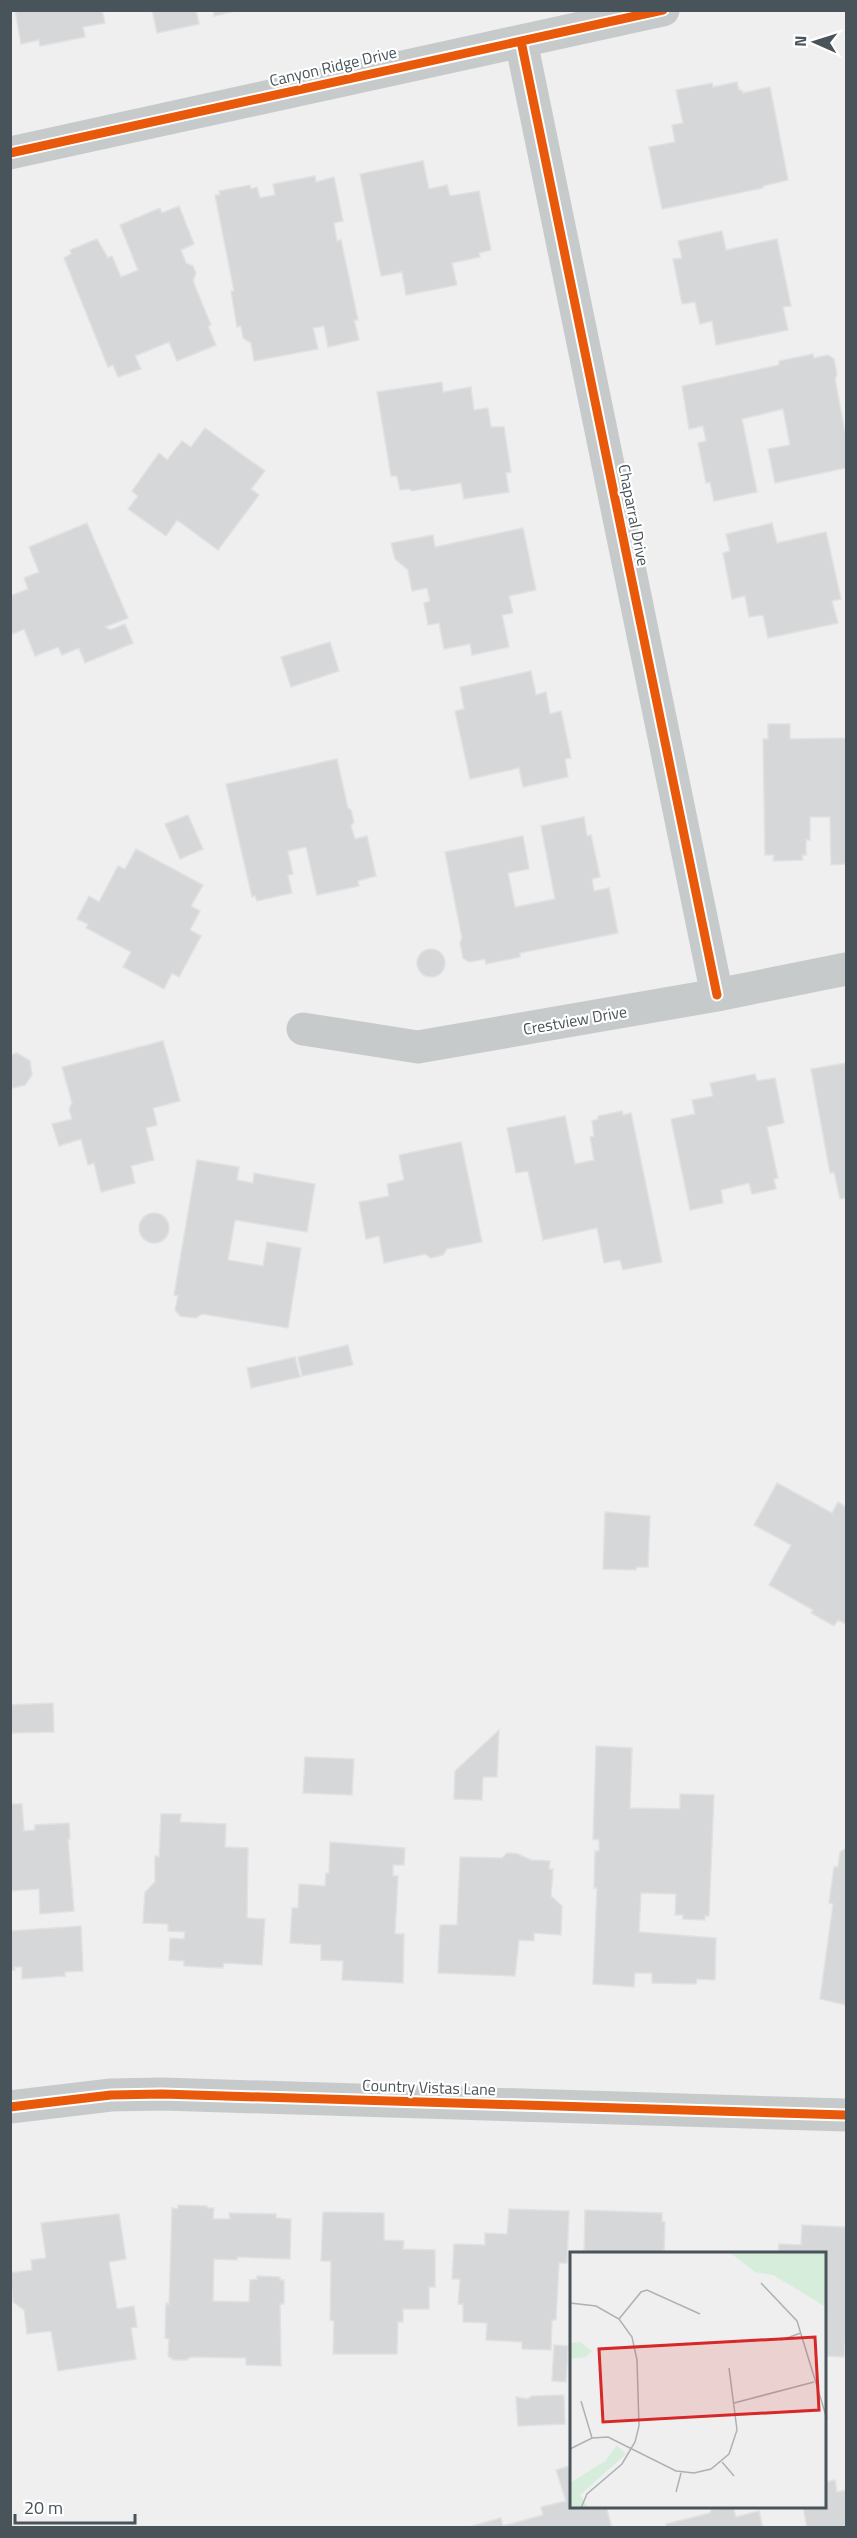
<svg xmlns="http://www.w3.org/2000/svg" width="857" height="2538" font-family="'Titillium Web',sans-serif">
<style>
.building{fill:#d6d7d8;stroke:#e1e1e2;stroke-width:1.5}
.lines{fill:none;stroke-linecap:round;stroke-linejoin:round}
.minor{stroke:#c7cacb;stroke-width:33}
.cycleway-casing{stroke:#fff;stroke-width:13}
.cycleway{stroke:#e8590c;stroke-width:9}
.labels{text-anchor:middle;stroke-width:4.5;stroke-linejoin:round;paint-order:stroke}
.street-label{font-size:16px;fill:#48535a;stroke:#fff}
.inset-road{fill:none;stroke:#adb1b3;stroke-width:1.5}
.view{fill:#d62828;fill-opacity:0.15;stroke:#d62828;stroke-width:3}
.inset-edge{fill:none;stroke:#48535a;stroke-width:3}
</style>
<rect width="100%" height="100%" fill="#f0efef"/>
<path class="building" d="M 15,10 L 102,10 L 105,23 L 83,27 L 85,37 L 40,46 L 39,40 L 21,44 Z
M 152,10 L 196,10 L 199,24 L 157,33 Z
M 214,10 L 240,10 L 214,16 Z
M 737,82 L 739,90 L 742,90 L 743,93 L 770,87 L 788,180 L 763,186 L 763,188 L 662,209 L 649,147 L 675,142 L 672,125 L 683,123 L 676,90 L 712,83 L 713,87 Z
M 423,161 L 429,189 L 447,185 L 450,196 L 479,191 L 491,250 L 479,253 L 480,257 L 452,263 L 457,285 L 406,295 L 402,272 L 381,276 L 360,174 Z
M 315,176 L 316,182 L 334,177 L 343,221 L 334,223 L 337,241 L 341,240 L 358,320 L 354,320 L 359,340 L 328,347 L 324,326 L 313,328 L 318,349 L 254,361 L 251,343 L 243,338 L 241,326 L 237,327 L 231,291 L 234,291 L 215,195 L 220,195 L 219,191 L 250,185 L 251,189 L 257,187 L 260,198 L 275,195 L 273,184 Z
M 179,206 L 194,244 L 181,250 L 186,263 L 193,266 L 196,273 L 193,281 L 211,325 L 208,326 L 216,345 L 177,361 L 169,342 L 135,356 L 141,369 L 118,377 L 113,365 L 108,367 L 64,258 L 71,254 L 70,250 L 97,239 L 108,258 L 112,256 L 121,277 L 138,270 L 120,225 L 160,208 L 162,213 Z
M 722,231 L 726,250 L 777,239 L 791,306 L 783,307 L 788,330 L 716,345 L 712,321 L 700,324 L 695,302 L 682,304 L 673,259 L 682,258 L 678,241 Z
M 813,354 L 814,358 L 828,355 L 834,359 L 837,375 L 835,379 L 846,437 L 846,468 L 775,483 L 768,449 L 790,445 L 783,409 L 742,419 L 757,492 L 714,501 L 710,482 L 706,483 L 698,443 L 706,441 L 703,426 L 689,429 L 682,386 L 779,365 L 779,361 Z
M 442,382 L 443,392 L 471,387 L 474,410 L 488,408 L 491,427 L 504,427 L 511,472 L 506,473 L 509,492 L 464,499 L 461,483 L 411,491 L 410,489 L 400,490 L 397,476 L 391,476 L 377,392 Z
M 205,428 L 265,471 L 251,489 L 259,495 L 218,550 L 177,520 L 166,536 L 128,509 L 138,496 L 132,491 L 159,453 L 167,460 L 182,441 L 191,447 Z
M 87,523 L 128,618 L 105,627 L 110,630 L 125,624 L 133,643 L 85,663 L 79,648 L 62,655 L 58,647 L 35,656 L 24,629 L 13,634 L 10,628 L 10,596 L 28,589 L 24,578 L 39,572 L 29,547 Z
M 772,523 L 777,543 L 826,532 L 841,599 L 832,601 L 838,623 L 768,638 L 763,615 L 749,617 L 745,596 L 732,599 L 723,553 L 730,551 L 726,534 Z
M 523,528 L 536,590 L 509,596 L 513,613 L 502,615 L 509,647 L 472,655 L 470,644 L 444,649 L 439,623 L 428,625 L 424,603 L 430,601 L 427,588 L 412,591 L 408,570 L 395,559 L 391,543 L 433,535 L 435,547 Z
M 330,642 L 339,671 L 291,687 L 281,657 Z
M 531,671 L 536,695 L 546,692 L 550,714 L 561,711 L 571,758 L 565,759 L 568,777 L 523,787 L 519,768 L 470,779 L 455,711 L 464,709 L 460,687 Z
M 768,724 L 790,724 L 790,739 L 846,738 L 846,864 L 831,865 L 830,817 L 810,817 L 810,840 L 806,840 L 806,855 L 802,855 L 803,860 L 773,861 L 774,855 L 765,855 L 763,739 L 768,739 Z
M 337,759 L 348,808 L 351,810 L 354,822 L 351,826 L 355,839 L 367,836 L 376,876 L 358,881 L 359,886 L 317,895 L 306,847 L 288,851 L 293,874 L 288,875 L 292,893 L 257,901 L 255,896 L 252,897 L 226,784 Z
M 188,815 L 203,849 L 180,859 L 165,824 Z
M 584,817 L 587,836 L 591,835 L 600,877 L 592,879 L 594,891 L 609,888 L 618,933 L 520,953 L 520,957 L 486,964 L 485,959 L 469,962 L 463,958 L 460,943 L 462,938 L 445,852 L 523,836 L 529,869 L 508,873 L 515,907 L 555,899 L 541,826 Z
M 136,849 L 203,885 L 191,906 L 200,911 L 190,930 L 201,936 L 179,977 L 172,973 L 164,989 L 123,967 L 131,952 L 86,928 L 88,924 L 77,919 L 89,896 L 99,902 L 118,866 L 125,869 Z
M417 963a14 14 0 1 1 28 0a14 14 0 1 1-28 0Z
M 163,1041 L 180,1101 L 153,1108 L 157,1125 L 146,1128 L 154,1160 L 131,1166 L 135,1183 L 101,1192 L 94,1163 L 88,1165 L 81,1139 L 59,1146 L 52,1124 L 72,1119 L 69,1109 L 72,1103 L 62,1067 Z
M 17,1053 L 30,1061 L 32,1075 L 25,1085 L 12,1088 L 10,1055 Z
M 846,1063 L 846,1198 L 840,1199 L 834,1172 L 830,1173 L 811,1069 Z
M 755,1074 L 757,1081 L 775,1078 L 784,1123 L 767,1127 L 778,1178 L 774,1179 L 776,1189 L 752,1194 L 749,1183 L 721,1190 L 723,1203 L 690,1210 L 671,1119 L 695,1114 L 692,1100 L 713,1096 L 710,1083 Z
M 622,1111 L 623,1115 L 631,1113 L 662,1262 L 623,1270 L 620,1260 L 604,1263 L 597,1228 L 543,1240 L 528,1171 L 516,1173 L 507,1128 L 565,1116 L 575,1164 L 594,1160 L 590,1137 L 594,1136 L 592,1121 L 598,1119 L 598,1116 Z
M 461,1142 L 482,1242 L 447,1249 L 443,1255 L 431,1258 L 425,1254 L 384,1263 L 379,1236 L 366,1239 L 359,1202 L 389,1196 L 387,1184 L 404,1180 L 399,1155 Z
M 197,1160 L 239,1167 L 237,1180 L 253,1183 L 254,1173 L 315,1184 L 307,1232 L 235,1220 L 228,1260 L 263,1266 L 267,1242 L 301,1248 L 288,1328 L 202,1314 L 196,1318 L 180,1316 L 175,1310 L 178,1296 L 174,1295 Z
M139 1228a15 15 0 1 1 30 0a15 15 0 1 1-30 0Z
M 348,1345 L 353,1365 L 302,1376 L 298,1357 Z
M 295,1357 L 300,1377 L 251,1388 L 247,1368 Z
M 777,1483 L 832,1513 L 838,1502 L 846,1507 L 846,1624 L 838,1620 L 834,1626 L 811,1613 L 813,1610 L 769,1585 L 791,1545 L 754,1525 Z
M 605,1512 L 650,1516 L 648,1567 L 636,1567 L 636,1570 L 603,1569 Z
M 53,1703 L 54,1732 L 10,1733 L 10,1705 Z
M 499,1730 L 497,1777 L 483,1777 L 482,1800 L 454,1799 L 455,1771 Z
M 596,1746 L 632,1748 L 630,1808 L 680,1809 L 680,1794 L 714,1795 L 709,1916 L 705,1916 L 705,1920 L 683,1919 L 683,1915 L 675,1915 L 676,1894 L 641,1893 L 639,1932 L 716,1938 L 715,1980 L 697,1979 L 696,1984 L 652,1983 L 652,1973 L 635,1973 L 634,1987 L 593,1984 L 597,1888 L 594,1888 L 595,1851 L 599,1851 L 599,1840 L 593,1839 Z
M 305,1757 L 354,1759 L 352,1795 L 303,1793 Z
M 10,1804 L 22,1804 L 24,1831 L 35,1830 L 35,1825 L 69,1823 L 70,1839 L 68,1839 L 74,1911 L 40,1914 L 39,1889 L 10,1891 Z
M 161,1814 L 181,1814 L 180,1822 L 226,1824 L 225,1847 L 248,1848 L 247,1918 L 265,1919 L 262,1965 L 224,1963 L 223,1968 L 184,1966 L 184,1961 L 169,1960 L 170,1938 L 184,1939 L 185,1932 L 168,1931 L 168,1924 L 143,1923 L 145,1892 L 155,1882 L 155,1856 L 159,1857 Z
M 330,1842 L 405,1848 L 404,1865 L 393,1865 L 393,1876 L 398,1876 L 395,1934 L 404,1934 L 403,1983 L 342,1980 L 343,1961 L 321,1960 L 321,1945 L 290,1943 L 292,1908 L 298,1908 L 299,1884 L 325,1886 L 326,1873 L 329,1873 Z
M 846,1848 L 846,2005 L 820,1999 L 833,1904 L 829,1903 L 834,1867 L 838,1867 L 840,1852 Z
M 507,1853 L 518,1854 L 531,1860 L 550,1861 L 549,1869 L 553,1869 L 551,1896 L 562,1906 L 561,1935 L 534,1933 L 534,1941 L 519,1940 L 515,1976 L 438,1973 L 440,1925 L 457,1925 L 460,1857 L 502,1858 Z
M 81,1926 L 83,1971 L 65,1972 L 65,1976 L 22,1979 L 22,1967 L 14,1967 L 15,1970 L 10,1970 L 10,1931 Z
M 178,2205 L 207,2206 L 207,2208 L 214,2208 L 213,2219 L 230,2219 L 229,2213 L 276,2214 L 276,2218 L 291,2219 L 290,2259 L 237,2257 L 237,2260 L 214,2259 L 213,2301 L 249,2302 L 250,2280 L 257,2279 L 257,2276 L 280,2277 L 280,2280 L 284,2280 L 284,2304 L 280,2304 L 281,2366 L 246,2365 L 246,2358 L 191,2357 L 186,2360 L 174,2360 L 168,2356 L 169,2339 L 165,2338 L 166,2303 L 169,2304 L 172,2208 L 178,2209 Z
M 509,2209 L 569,2211 L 567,2263 L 559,2263 L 556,2320 L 552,2320 L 551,2350 L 522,2349 L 522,2342 L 486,2340 L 487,2323 L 463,2322 L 463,2304 L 458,2304 L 460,2279 L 452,2279 L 454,2244 L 485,2245 L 485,2233 L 507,2234 Z
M 585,2210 L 662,2213 L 662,2222 L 665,2222 L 664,2253 L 584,2253 Z
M 323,2212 L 384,2213 L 384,2240 L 404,2241 L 403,2249 L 435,2250 L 435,2287 L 429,2287 L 429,2309 L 403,2309 L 403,2322 L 398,2322 L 397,2354 L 333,2354 L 334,2321 L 330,2320 L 331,2261 L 321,2261 Z
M 119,2214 L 126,2259 L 109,2262 L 117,2309 L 134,2306 L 137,2327 L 131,2328 L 136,2359 L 58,2371 L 51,2331 L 27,2334 L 24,2310 L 13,2302 L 10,2273 L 32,2270 L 31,2260 L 46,2258 L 41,2223 Z
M 802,2225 L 846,2227 L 846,2334 L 844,2357 L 826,2356 L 826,2253 L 778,2253 L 779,2244 L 801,2245 Z
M 554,2345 L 568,2346 L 566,2382 L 552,2381 Z
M 564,2395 L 565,2424 L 518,2426 L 516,2397 L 527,2399 L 532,2396 Z
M 572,2465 L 572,2506 L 606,2506 L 612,2528 L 465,2528 L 501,2518 L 503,2526 L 543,2515 L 541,2507 L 566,2501 L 556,2470 Z
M 835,2480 L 837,2492 L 846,2490 L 846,2528 L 807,2528 L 803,2506 L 826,2506 L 826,2482 Z
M 733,2507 L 736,2517 L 759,2511 L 763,2528 L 667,2528 L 666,2524 L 710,2513 L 711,2510 Z"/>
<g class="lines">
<path class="minor" d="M 521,41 L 717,995
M 10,153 L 663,10
M 303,1029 L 418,1047 L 717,995 L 846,969
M 10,2107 L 111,2095 L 162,2094 L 846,2115"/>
<defs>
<path id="cycleway" d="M 521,41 L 717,995
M 10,153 L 663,10
M 10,2107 L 111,2095 L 162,2094 L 846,2115"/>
</defs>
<use href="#cycleway" class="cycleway-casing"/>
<use href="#cycleway" class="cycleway"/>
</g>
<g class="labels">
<g class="street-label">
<text transform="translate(333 66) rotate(-13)" y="6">Canyon Ridge Drive</text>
<text transform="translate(634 515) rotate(79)" y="6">Chaparral Drive</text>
<text transform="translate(575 1020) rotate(-10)" y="6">Crestview Drive</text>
<text transform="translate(429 2087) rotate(2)" y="6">Country Vistas Lane</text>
</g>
</g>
<g transform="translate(570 2252)">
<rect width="256" height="256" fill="#f0efef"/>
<path d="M 159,0 L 256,0 L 256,55 L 203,23 L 185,20 ZM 10,90 L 22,99 L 16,105 L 0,107 L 0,91 ZM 47,193 L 56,202 L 10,243 L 18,256 L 0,256 L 0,231 L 35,209 Z" fill="#d6eddc"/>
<path class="inset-road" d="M 191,31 L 227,69 L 257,167M 0,51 L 26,54 L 49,67 L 62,85 L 67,108 L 69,174 L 65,190 L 52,212 L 17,242 L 11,256M 49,67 L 71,40 L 77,38 L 130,62M 211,88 L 231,81M 11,149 L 22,186M 164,151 L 244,130M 0,197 L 22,186 L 38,185 L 106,219 L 124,221 L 141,217 L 159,202 L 167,178 L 159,116M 152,210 L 164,224M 106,240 L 111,221"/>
<path class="view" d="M 245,85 L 249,158 L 33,170 L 29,97 Z"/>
<rect width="256" height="256" class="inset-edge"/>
</g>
<rect width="857" height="2538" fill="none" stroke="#48535a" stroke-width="24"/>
<g transform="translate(815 42) rotate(273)" stroke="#ffffff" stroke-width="4.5" paint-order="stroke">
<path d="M0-4.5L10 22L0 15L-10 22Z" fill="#48535a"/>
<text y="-9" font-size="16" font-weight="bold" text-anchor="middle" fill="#48535a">N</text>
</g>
<path d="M15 2514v9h120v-9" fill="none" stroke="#48535a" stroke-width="3"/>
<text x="24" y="2514" font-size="18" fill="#48535a" stroke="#ffffff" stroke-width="4.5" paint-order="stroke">20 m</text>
</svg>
